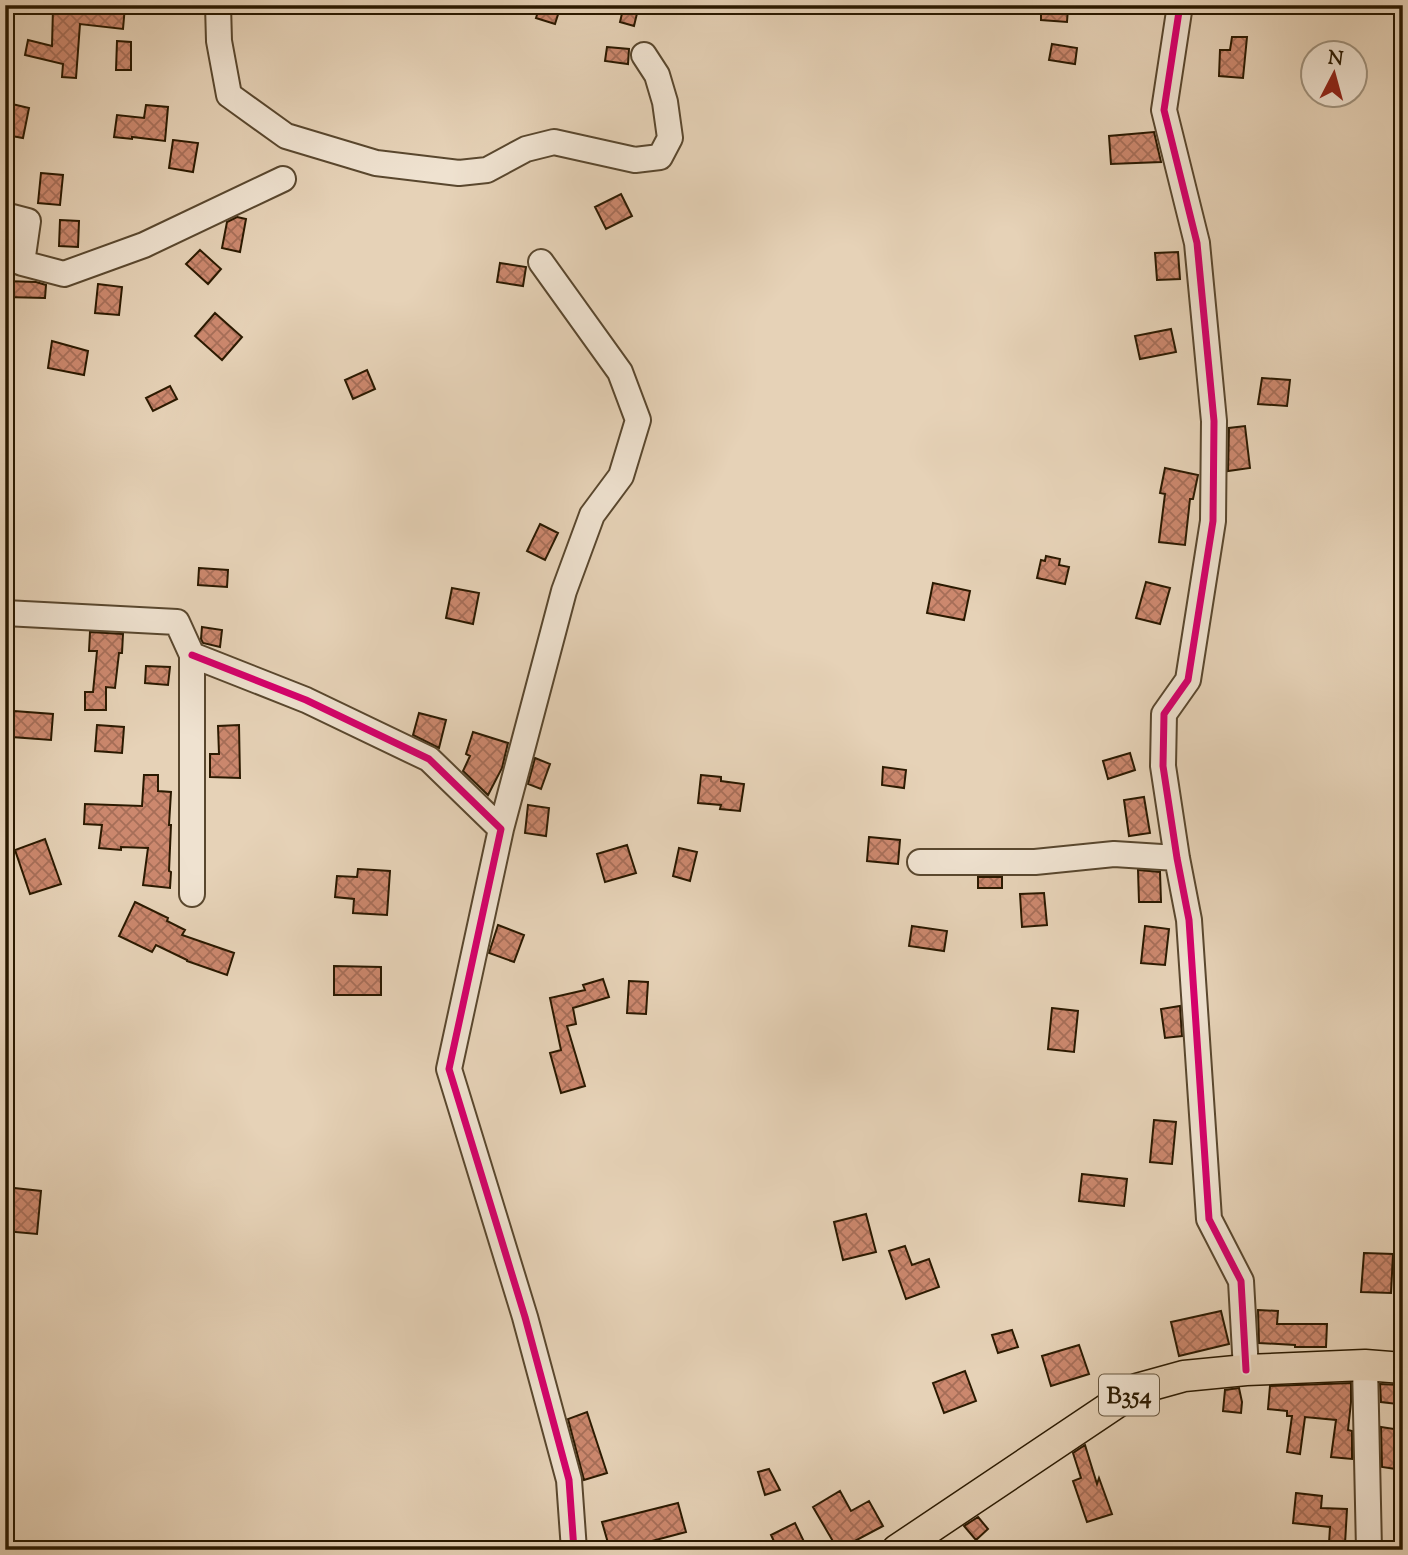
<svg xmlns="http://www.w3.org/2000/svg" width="1408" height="1555" font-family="'Sorts Mill Goudy',serif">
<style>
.building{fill:url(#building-cross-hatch);stroke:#2a1900;stroke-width:2}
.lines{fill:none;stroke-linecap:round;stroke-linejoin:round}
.minor-casing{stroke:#59472e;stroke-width:28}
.major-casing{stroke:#2a1900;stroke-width:33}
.minor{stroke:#efe2d0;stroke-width:24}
.major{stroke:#e6d2b7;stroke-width:30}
.cycleway-casing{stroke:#efe2d0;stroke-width:11}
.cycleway{stroke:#d6006c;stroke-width:7}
.labels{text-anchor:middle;stroke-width:7;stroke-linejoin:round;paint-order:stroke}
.shield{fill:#efe2d0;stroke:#65553e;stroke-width:2}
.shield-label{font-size:24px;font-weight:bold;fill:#2a1900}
</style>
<defs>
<pattern id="building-cross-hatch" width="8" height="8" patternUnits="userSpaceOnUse" patternTransform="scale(1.75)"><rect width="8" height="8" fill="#cc886e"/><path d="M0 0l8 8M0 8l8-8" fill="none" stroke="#a66e58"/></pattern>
</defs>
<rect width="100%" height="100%" fill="#e6d2b7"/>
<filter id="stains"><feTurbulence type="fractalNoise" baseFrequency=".00286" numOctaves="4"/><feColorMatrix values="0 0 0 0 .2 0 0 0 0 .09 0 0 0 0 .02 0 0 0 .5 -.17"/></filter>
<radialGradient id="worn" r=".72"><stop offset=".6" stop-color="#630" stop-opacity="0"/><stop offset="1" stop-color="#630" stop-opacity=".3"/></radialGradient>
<path class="building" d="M 103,5 L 125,6 L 123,29 L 80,24 L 76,78 L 62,77 L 63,64 L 25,55 L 28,40 L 52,46 L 53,8 L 103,10 Z
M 540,5 L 561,5 L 555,24 L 536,18 Z
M 624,5 L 639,5 L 634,26 L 620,22 Z
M 1041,7 L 1068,8 L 1067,22 L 1041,20 Z
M 1232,37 L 1247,37 L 1243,78 L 1219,76 L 1220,50 L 1230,50 Z
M 117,41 L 131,42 L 131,70 L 116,70 Z
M 1052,44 L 1077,48 L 1075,64 L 1049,60 Z
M 607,47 L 629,49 L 628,64 L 605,61 Z
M 12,104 L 29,108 L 23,138 L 6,135 Z
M 146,105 L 168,107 L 165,141 L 132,137 L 132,139 L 114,137 L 117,115 L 144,118 Z
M 1154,132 L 1161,162 L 1111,164 L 1109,136 Z
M 173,140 L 198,143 L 193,172 L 169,168 Z
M 41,173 L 63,175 L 60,205 L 38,203 Z
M 621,194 L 632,216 L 606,229 L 595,207 Z
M 237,217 L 246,219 L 240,252 L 222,248 L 227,222 Z
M 60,220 L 79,221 L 78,247 L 59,246 Z
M 200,250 L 221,269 L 208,284 L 186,264 Z
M 1178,252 L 1180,279 L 1157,280 L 1155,253 Z
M 500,263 L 526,267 L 523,286 L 497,282 Z
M 5,281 L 36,282 L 46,285 L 45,298 L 5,297 Z
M 98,284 L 122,287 L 119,315 L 95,313 Z
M 215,313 L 242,337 L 222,360 L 195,336 Z
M 1171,329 L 1176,352 L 1140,359 L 1135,336 Z
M 52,341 L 88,351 L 84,375 L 48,368 Z
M 367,370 L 375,389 L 353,399 L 345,380 Z
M 1262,378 L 1290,380 L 1287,406 L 1258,404 Z
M 170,386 L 177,399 L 153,411 L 146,398 Z
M 1245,426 L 1250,468 L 1228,471 L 1229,428 Z
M 1165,468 L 1198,475 L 1193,499 L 1190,499 L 1185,545 L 1159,542 L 1165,494 L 1160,493 Z
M 540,524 L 558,533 L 545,560 L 527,551 Z
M 1046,556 L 1060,559 L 1059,565 L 1069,567 L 1065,584 L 1037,578 L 1041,560 L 1045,561 Z
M 199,568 L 228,570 L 227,587 L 198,585 Z
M 1146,582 L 1170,588 L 1160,624 L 1136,618 Z
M 933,583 L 970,591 L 964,620 L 927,613 Z
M 452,588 L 479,593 L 473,624 L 446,618 Z
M 202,627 L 222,630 L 220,647 L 203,643 L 201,639 Z
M 90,632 L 123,634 L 122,653 L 119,653 L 115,688 L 106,687 L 106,710 L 85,710 L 85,692 L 93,692 L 97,651 L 89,651 Z
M 146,666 L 170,667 L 168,685 L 145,683 Z
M 14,711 L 53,714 L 51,740 L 12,737 Z
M 419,713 L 446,720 L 439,748 L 413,735 Z
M 97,725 L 124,727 L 122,753 L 95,751 Z
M 239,725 L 240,778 L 210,777 L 210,754 L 219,754 L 218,726 Z
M 473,732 L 508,743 L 502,768 L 488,795 L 463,771 L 470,756 L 466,754 Z
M 1130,753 L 1135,770 L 1108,779 L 1103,761 Z
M 535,758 L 550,764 L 541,789 L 528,784 Z
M 883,767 L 906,770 L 904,788 L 882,785 Z
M 144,775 L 158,775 L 158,791 L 171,792 L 169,825 L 171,825 L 169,871 L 171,872 L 170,888 L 143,885 L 148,848 L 121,847 L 121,850 L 99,848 L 102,825 L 84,824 L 85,804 L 142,806 Z
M 701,775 L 721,777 L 721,781 L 744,784 L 740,811 L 720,809 L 721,805 L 698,803 Z
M 1144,797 L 1150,833 L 1129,836 L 1124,800 Z
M 528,805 L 549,808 L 546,836 L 525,833 Z
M 869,837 L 900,840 L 898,864 L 867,861 Z
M 45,839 L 61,884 L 30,894 L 15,850 Z
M 627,845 L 636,873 L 605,882 L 597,854 Z
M 679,848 L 697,852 L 690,881 L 673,876 Z
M 358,869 L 390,871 L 387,915 L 353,913 L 354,899 L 335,897 L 337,876 L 357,877 Z
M 1138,870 L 1160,872 L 1161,902 L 1139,902 Z
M 978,877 L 1002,877 L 1002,888 L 978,888 Z
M 1044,893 L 1047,925 L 1022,927 L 1020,894 Z
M 135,902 L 168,918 L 167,921 L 185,930 L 182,935 L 234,953 L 227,975 L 187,961 L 187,960 L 156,945 L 152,952 L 119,936 Z
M 498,925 L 524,935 L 514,962 L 489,953 Z
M 912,926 L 947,931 L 944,951 L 909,946 Z
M 1145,926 L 1169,929 L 1165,965 L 1141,963 Z
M 334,966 L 381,967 L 381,995 L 334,995 Z
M 603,979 L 609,997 L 573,1008 L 576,1024 L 567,1026 L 585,1086 L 561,1093 L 550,1053 L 561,1050 L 550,998 L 585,990 L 583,985 Z
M 629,981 L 648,982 L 646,1014 L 627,1013 Z
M 1180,1006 L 1182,1036 L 1165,1038 L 1161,1009 Z
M 1052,1008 L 1078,1011 L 1074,1052 L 1048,1049 Z
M 1154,1120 L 1176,1122 L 1172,1164 L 1150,1162 Z
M 1082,1174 L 1127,1179 L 1124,1206 L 1079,1201 Z
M 5,1187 L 41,1191 L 37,1234 L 5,1231 Z
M 866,1214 L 876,1252 L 843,1260 L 834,1222 Z
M 905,1246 L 912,1265 L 929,1259 L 939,1287 L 906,1299 L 889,1251 Z
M 1364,1253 L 1393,1254 L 1391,1293 L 1361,1292 Z
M 1258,1310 L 1278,1311 L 1277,1324 L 1327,1324 L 1326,1347 L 1295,1347 L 1295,1345 L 1259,1343 Z
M 1221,1311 L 1229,1344 L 1179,1356 L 1171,1322 Z
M 1012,1330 L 1018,1347 L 998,1353 L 992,1335 Z
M 1079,1345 L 1089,1374 L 1051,1386 L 1042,1356 Z
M 965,1371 L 976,1401 L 944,1413 L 933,1383 Z
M 1351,1383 L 1351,1402 L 1348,1430 L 1352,1431 L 1352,1459 L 1331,1457 L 1336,1420 L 1305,1417 L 1300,1454 L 1287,1452 L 1292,1416 L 1287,1416 L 1287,1411 L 1268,1409 L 1270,1386 Z
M 1380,1384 L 1400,1385 L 1397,1404 L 1381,1402 Z
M 1239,1388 L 1242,1402 L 1241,1413 L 1223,1411 L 1225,1390 Z
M 587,1412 L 607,1473 L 584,1480 L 568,1419 Z
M 1381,1427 L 1401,1430 L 1396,1469 L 1382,1467 Z
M 1085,1445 L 1097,1484 L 1099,1478 L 1112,1514 L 1087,1522 L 1073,1481 L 1081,1478 L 1073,1453 Z
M 769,1469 L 780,1490 L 765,1495 L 758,1472 Z
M 840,1491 L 851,1511 L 869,1501 L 883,1526 L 838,1550 L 813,1507 Z
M 1296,1493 L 1322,1496 L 1321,1508 L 1347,1509 L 1345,1544 L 1329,1543 L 1330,1527 L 1293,1523 Z
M 678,1503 L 686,1532 L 618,1550 L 610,1550 L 602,1522 Z
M 978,1517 L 988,1529 L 976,1540 L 964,1526 Z
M 795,1523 L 808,1550 L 778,1550 L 771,1535 Z"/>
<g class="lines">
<defs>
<path id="minor" d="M 218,5 L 219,41 L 229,95 L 286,136 L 376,163 L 459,173 L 487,170 L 526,149 L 554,142 L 635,160 L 660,157 L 670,138 L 665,102 L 657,75 L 644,55
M 1180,5 L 1164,110 L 1197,243 L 1214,421 L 1213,521 L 1188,680 L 1164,714 L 1163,766 L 1177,858 L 1189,920 L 1209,1219 L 1241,1281 L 1246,1370
M 5,215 L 28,221 L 22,263 L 64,274 L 144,245 L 283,179
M 5,613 L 177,622 L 192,655 L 192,894
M 192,655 L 306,700 L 429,759 L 501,829 L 449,1069 L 525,1317 L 569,1480 L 574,1550
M 501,829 L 564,591 L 592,515 L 621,476 L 638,420 L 620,372 L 541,262
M 920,862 L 1035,862 L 1114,854 L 1177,858
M 1365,1365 L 1369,1550"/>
<path id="major" d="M 897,1550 L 1137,1389 L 1184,1376 L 1246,1370 L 1365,1365 L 1403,1368"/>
</defs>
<use href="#minor" class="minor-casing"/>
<use href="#major" class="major-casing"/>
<use href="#minor" class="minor"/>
<use href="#major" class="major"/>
<defs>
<path id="cycleway" d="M 1180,5 L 1164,110 L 1197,243 L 1214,421 L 1213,521 L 1188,680 L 1164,714 L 1163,766 L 1177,858 L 1189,920 L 1209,1219 L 1241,1281 L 1246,1370
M 192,655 L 306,700 L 429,759 L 501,829 L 449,1069 L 525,1317 L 569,1480 L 574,1550"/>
</defs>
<use href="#cycleway" class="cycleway-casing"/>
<use href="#cycleway" class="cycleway"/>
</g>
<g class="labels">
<rect class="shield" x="1099" y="1374.5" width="60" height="41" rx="5"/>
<g class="shield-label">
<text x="1129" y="1403">B354</text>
</g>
</g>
<rect width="1408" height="1555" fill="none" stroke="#e6d2b7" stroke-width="28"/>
<rect x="7" y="7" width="1394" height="1541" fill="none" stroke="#2a1900" stroke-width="3.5"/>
<rect x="14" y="14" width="1380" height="1527" fill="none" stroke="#2a1900" stroke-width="2"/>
<g transform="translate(1334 74) rotate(6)"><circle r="33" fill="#efe2d0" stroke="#a0927d" stroke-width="2"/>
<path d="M0-5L12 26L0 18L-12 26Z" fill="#8f2418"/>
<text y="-10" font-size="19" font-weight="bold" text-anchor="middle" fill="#2a1900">N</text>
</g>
<rect width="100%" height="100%" filter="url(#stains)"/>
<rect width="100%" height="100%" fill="url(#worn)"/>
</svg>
